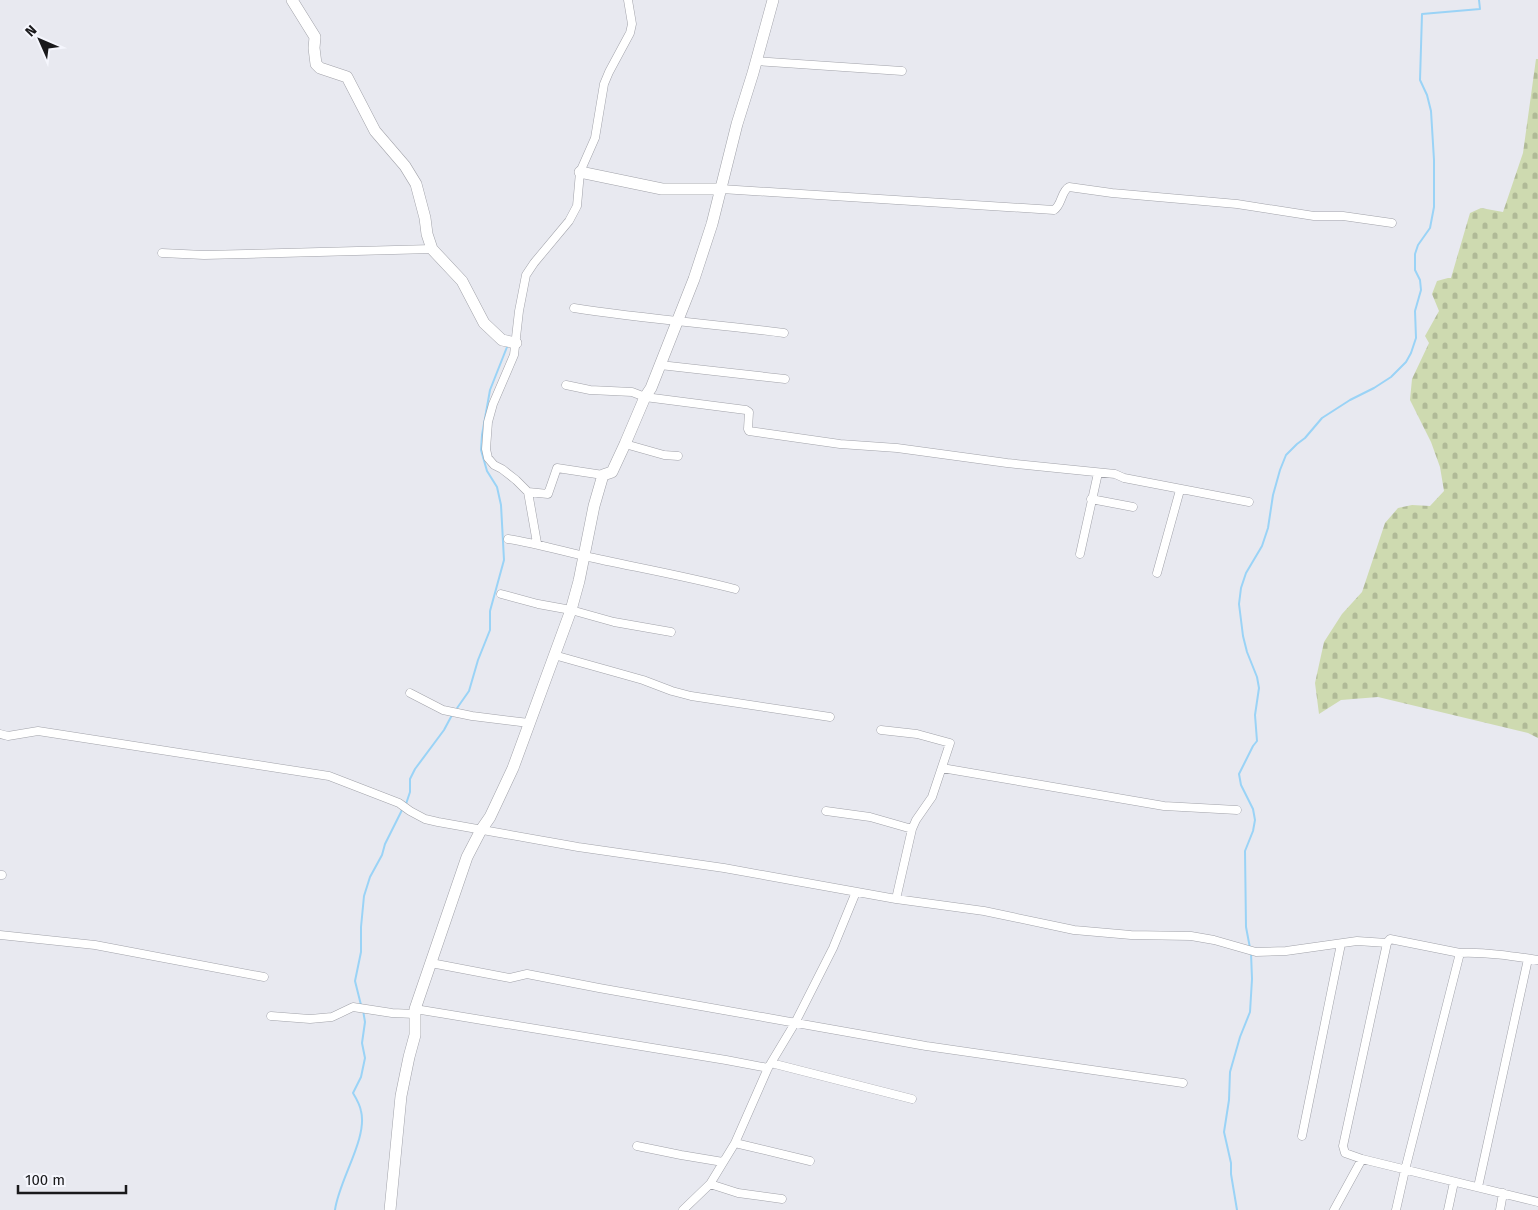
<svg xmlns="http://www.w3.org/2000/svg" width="1538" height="1210" font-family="'Fira Sans',sans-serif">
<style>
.cemetery{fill:url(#cemetery-stones)}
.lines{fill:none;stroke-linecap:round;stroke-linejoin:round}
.stream{stroke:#9ad3f6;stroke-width:2}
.street-casing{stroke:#a1a2a9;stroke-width:9}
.secondary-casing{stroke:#a1a2a9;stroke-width:12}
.street{stroke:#fff;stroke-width:8}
.secondary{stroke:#fff;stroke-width:11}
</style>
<defs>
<pattern id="cemetery-stones" width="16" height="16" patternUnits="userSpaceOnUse" patternTransform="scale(1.25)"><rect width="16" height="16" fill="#cedab0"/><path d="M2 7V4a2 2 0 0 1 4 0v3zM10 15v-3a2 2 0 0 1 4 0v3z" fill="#b0ba97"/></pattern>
</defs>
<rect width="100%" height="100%" fill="#e8e9f0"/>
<path class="cemetery" d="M 1536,59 L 1538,59 L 1538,738 L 1528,733 L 1378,697 L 1341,700 L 1319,714 L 1315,683 L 1324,642 L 1342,614 L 1362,592 L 1385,523 L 1398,508 L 1412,505 L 1430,506 L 1444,491 L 1440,467 L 1431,442 L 1410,400 L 1412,379 L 1429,343 L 1425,336 L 1439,311 L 1432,294 L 1437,281 L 1448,278 L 1451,278 L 1470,213 L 1481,208 L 1503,212 L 1523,153 Z"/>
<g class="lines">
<path class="stream" d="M 455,711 L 469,691 L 478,660 L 490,630 L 490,611 L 504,560 L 501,505 L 497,487 L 487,471 L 481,450 L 482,435 L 490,390 L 507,347
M 406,804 L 410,792 L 410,779 L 415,769 L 444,730 L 452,715
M 1250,948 L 1246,927 L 1245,851 L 1253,831 L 1255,820 L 1253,809 L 1241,785 L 1239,774 L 1253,746 L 1257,741 L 1255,715 L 1259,688 L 1257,677 L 1247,652 L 1243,636 L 1239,604 L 1241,588 L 1246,573 L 1262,546 L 1268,528 L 1273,495 L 1280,470 L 1286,455 L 1297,444 L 1305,438 L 1322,418 L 1350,400 L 1374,388 L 1391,377 L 1406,362 L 1411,353 L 1416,338 L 1415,311 L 1421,290 L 1420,280 L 1415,270 L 1415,254 L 1418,245 L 1430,228 L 1434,207 L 1434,160 L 1431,111 L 1427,95 L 1420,80 L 1422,14 L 1480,9 L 1479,0
M 361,1005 L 355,981 L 361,952 L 361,927 L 364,896 L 370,877 L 382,855 L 385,844 L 403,808
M 335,1210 C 339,1180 368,1138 361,1111 C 360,1105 356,1098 353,1093 L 361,1077 L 365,1058 L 362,1043 L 365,1022 L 363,1010
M 1237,1210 L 1231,1174 L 1231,1163 L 1224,1132 L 1229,1100 L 1230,1072 L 1240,1037 L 1250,1012 L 1252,979 L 1251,953"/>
<defs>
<path id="street" d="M 756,61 L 902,71
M 721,189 L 1054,210 C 1062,205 1061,191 1069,187 L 1112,193 L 1237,204 L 1314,216 L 1343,216 L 1392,223
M 162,253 L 204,255 L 432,249
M 574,308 C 644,319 714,324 784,333
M 660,365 L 785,379
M 566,385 L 590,390 L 632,392 L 645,397 L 746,410 L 749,412 L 748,429 L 749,431 L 840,444 L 897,448 L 1007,463 L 1115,474 L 1124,478 L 1249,502
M 625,444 L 664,455 L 678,456
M 528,492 L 548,494 L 557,468 L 603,475
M 1091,499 L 1133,507
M 508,539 C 534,543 558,550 584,556 C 634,567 685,576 735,589
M 537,543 L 528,492 L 516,480 L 502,469 L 494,465 L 488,458 L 486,449 L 488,422 L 493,404 L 514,355 L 519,311 L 526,275 L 534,263 L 569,221 L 577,206 L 580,172 L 595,138 L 604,84 L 609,72 L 630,33 L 632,24 L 628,0
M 1080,554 L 1098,473
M 1157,573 L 1180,490
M 501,594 L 538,604 L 571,610 L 614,622 L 671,632
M 554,655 L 643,680 L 672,691 L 691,696 L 830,717
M 410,693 L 443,710 L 472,716 L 529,723
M 881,730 L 917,734 L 950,743 L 932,797 L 916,820 L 912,829 L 896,899
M 0,734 L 8,736 L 38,731 L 329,776 L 399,803 L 410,811 L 425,819 L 438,822 L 578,847 L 724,868 L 896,899 L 984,911 L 1074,930 L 1131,935 L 1191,936 L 1214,940 L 1256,952 L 1286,951 L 1357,941 L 1387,943 L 1390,939 L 1460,953 C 1486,952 1512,956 1538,960
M 942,768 L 1164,806 L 1237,810
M 826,811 L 870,817 L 912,829
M 0,875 L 2,875
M 0,935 L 95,945 L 264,977
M 1387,943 L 1343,1146 L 1345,1153 L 1362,1159 L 1538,1202
M 431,963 L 510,978 L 527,974 L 599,988 L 926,1046 L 1183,1083
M 415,1009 L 726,1060 L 768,1068
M 271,1016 L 310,1019 L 332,1017 L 353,1007 L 392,1013 L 415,1014
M 771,1063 L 912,1099
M 1302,1136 L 1341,944
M 735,1143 L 810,1161
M 637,1146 L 681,1155 L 723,1162
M 710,1184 L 738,1193 L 782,1199
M 1478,1187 L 1528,959
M 683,1210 L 710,1184 L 735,1143 L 768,1068 L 795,1023 L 833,948 L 856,892
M 1334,1210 L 1362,1159
M 1396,1210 L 1405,1170 L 1460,953
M 1448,1210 L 1454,1182
M 1500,1210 L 1503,1193"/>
<path id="secondary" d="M 292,0 L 315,37 L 314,48 L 316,64 L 320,68 L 347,77 L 375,131 L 405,166 L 416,184 L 425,218 L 427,234 L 432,249 L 462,281 L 484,323 L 502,340 L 516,343
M 580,172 L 662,189 L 721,189
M 390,1210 L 401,1096 L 409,1057 L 415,1035 L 415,1009 L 467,857 L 481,830 L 490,817 L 513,768 L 571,610 L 579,581 L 594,506 L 603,475 L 612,472 L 625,444 L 645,397 L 651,388 L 694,279 L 712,224 L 737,124 L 753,73 L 773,0"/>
</defs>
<use href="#street" class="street-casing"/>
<use href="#secondary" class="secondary-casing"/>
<use href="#street" class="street"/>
<use href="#secondary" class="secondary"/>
</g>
<g transform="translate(40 40) rotate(315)" stroke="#f5f6fd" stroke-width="4" paint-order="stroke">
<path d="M0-4L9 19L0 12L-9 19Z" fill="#19191b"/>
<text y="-8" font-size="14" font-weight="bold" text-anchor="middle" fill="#19191b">N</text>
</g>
<path d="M18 1185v8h108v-8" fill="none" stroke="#19191b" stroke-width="2.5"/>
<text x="25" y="1185" font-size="15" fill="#19191b" stroke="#f5f6fd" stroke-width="4" paint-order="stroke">100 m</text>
</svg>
